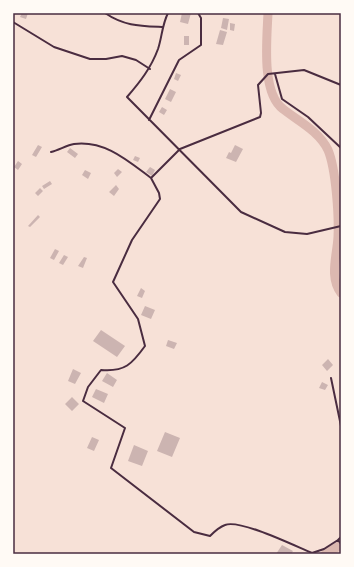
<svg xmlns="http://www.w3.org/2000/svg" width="354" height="567" font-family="Lato,sans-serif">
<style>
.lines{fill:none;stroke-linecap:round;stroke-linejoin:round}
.river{stroke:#dcb8b0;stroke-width:9}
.building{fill:#ccb4b1}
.minor{stroke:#4a2c40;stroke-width:2}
.neatline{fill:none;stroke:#4a2c40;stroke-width:1.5}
</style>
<rect width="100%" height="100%" fill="#f7e1d7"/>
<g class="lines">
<path class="river" d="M 268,13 C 267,38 261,93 283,109 C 298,121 319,131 328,150 C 336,169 339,216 338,237 C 337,256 329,277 341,293
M 325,554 L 341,545"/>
</g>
<path class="building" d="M 22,13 L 28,13 L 26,19 L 20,17 Z
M 182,13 L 191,13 L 188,24 L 180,22 Z
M 223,18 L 229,19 L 227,30 L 221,28 Z
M 230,23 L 235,24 L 234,31 L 230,30 Z
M 220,30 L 227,32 L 223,45 L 216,44 Z
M 184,36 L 189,36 L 189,45 L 184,45 Z
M 176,73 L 181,75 L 178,81 L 174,79 Z
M 170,89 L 176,92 L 171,102 L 165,99 Z
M 162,107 L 167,110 L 164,115 L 159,112 Z
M 38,145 L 42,147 L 36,157 L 32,155 Z
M 235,145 L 243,149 L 236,162 L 226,158 L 229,152 L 231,153 Z
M 70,148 L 78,154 L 75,158 L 67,152 Z
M 135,156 L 140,158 L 138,162 L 133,160 Z
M 18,161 L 22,164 L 18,170 L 14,167 Z
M 150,167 L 155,170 L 152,176 L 146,172 Z
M 118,169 L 122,172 L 117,177 L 114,173 Z
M 85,170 L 91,173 L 88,179 L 82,175 Z
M 50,181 L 52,184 L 44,189 L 42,186 Z
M 116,185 L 119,189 L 114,196 L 109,192 Z
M 40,188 L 43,191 L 38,196 L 35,193 Z
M 38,215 L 40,217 L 30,227 L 28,226 Z
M 55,249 L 59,251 L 54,260 L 50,258 Z
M 64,255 L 68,257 L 63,265 L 59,263 Z
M 84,257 L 87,258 L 83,268 L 78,266 Z
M 141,288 L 145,291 L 142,298 L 137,296 Z
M 145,306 L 155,310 L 151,319 L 141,315 Z
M 101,330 L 125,346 L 117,357 L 93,341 Z
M 168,340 L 177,343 L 174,349 L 166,346 Z
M 328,359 L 333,365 L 327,371 L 322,365 Z
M 73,369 L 81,373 L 75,384 L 68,381 Z
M 107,373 L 117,380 L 113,387 L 102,381 Z
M 322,382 L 328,385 L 325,390 L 319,388 Z
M 96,389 L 108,394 L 104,403 L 92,397 Z
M 72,397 L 79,404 L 72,411 L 65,404 Z
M 165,432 L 180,438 L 172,457 L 157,451 Z
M 92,437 L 99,440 L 94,451 L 87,448 Z
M 134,445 L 148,451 L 142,466 L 128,461 Z
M 282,545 L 293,551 L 291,554 L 276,554 Z"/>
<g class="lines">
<path class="minor" d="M 105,13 C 124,26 140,26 162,27
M 168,13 C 162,25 162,37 158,49 C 151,68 140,82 127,97 L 241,212 L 285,232 L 307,234 L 341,226
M 13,22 L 54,47 L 90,59 L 106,59 L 122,56 L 136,60 L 150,69
M 275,74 L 282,99 L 308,117 L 341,148 L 341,180
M 149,120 L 179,60 L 201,45 L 201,18 L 198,13
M 51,152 C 59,150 67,145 74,144 C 105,140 128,161 151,178 L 180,149 L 260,117 L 261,113 L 258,85 L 268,74 L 304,70 L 341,85
M 151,178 L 159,193 L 160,199 L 132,240 L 113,282 L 138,319 L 145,346 C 132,364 125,372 101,370 L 88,387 L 83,401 L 125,428 L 111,468 L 194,532 L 210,536 C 214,532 219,527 225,525 C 240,519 295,546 312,553 L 324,549 L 338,540
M 331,378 L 341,426
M 341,537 L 338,540 L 341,544"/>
</g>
<rect width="354" height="567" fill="none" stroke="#fffaf5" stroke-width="28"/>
<rect x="14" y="14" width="326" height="539" class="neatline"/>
</svg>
